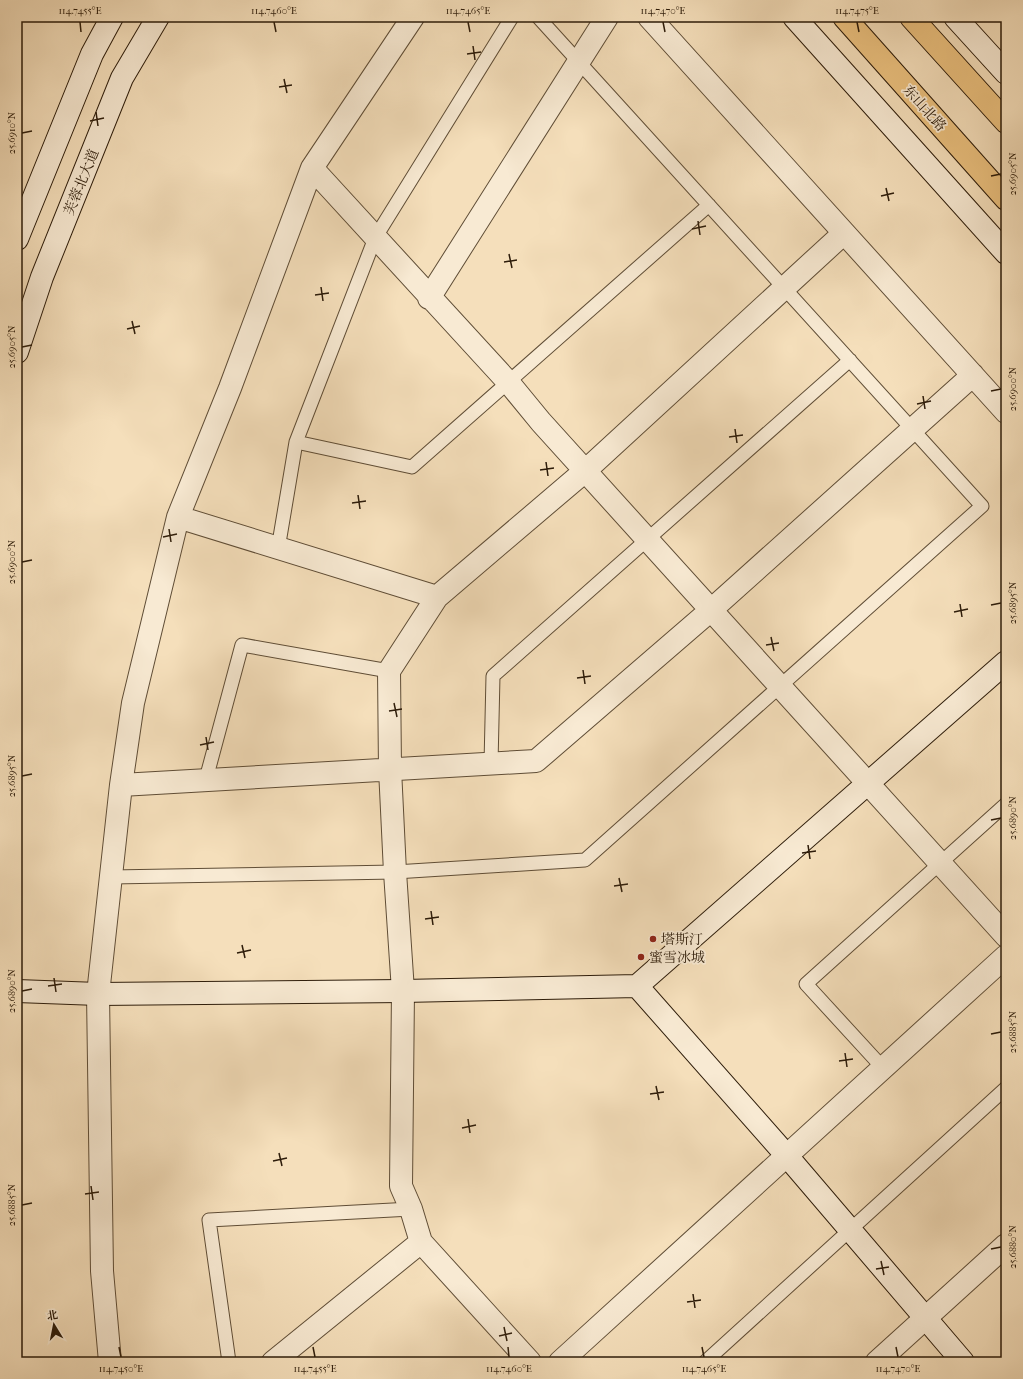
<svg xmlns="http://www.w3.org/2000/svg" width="1023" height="1379" font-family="'IM FELL French Canon','Noto Serif SC',serif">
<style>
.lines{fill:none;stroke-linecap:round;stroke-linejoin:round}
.lane-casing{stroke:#5f4d36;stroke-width:15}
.street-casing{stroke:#5f4d36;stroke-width:24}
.secondary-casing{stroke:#2d1c0a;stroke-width:24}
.primary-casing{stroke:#2d1c0a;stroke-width:24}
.lane{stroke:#f8ead3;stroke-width:13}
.street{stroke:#f8ead3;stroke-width:22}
.secondary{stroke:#f8ead3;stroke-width:22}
.primary{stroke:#eac07e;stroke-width:22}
.ticks{fill:none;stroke:#2d1c0a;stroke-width:1.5}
.poi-dot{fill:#8f2418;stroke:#f8ead3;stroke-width:1.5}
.labels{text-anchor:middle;stroke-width:3.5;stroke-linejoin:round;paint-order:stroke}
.street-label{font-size:14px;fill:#2d1c0a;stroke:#f8ead3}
.poi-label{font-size:14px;fill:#2d1c0a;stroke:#f8ead3;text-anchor:start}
.neatline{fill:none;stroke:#2d1c0a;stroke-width:1.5}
.ticks-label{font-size:10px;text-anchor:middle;fill:#2d1c0a}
</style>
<rect width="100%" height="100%" fill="#f5dfbb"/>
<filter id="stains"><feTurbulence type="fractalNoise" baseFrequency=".005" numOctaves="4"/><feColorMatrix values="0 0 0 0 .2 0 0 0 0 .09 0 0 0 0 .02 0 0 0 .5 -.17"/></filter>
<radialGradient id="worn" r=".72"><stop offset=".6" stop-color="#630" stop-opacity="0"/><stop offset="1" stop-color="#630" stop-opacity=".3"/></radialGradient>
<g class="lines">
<defs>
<path id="lane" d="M 296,442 L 412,467 L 709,205
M 278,549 L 296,442 L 375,238 L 512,17
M 491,764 L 493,676 L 850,360
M 206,779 L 242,645 L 389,671
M 111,877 L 395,872 L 585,860 L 982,506 L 538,17
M 883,1068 L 806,984 L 1006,804
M 229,1362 L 209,1220 L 411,1209
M 705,1362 L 1006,1088"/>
<path id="street" d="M 649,17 L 1006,412
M 312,168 L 509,383 L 541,422 L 1006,936
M 429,298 L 607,17
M 178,517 L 437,597
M 121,785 L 536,761 L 711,610 L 973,375
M 110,1362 L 102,1271 L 98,994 L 121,785 L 133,703 L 178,517 L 230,388 L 312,168 L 413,17
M 273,1362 L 421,1242
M 530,1362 L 421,1242 L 411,1209 L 401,1186 L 403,991 L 395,872 L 390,769 L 389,671 L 437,597 L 585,471 L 844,233
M 560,1362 L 1006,956
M 877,1362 L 1006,1245"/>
<path id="secondary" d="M 794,17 L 1006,253
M 955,17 L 1006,73
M 17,239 L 92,54 L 112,17
M 17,352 L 42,277 L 122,78 L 158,17
M 637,986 L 787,1156 L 963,1362
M 17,991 L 98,994 L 403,991 L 637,986 L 1006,662"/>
<path id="primary" d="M 844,17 L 1006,199
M 911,17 L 1006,122"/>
</defs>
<use href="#lane" class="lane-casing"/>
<use href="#street" class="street-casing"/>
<use href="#secondary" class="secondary-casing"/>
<use href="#primary" class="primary-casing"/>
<use href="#lane" class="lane"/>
<use href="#street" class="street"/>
<use href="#secondary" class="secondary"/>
<use href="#primary" class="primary"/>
</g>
<path class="ticks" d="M 80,22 L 81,32M 274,22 L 276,32M 468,22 L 470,32M 663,22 L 665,32M 857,22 L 859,32M 473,46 L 475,60M 467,54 L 481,52M 284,79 L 287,93M 279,87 L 292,85M 96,112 L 98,126M 90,121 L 104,118M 22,133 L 32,131M 991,176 L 1001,174M 886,188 L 889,201M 881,196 L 894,193M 698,221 L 700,235M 692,229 L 706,226M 509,254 L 512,268M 504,262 L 517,260M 321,287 L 323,301M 315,295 L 329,293M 132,321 L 135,334M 127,329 L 140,326M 22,347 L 32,345M 991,391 L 1001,389M 923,396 L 925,409M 917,404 L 931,401M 735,429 L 737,443M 729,437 L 743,435M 546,462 L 548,476M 540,470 L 554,468M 358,495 L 360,509M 352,503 L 366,501M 169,529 L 171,542M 163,537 L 177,534M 22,562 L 32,560M 960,604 L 962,617M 991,605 L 1001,603M 954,612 L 968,609M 771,637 L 774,651M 766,645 L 779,643M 583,670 L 585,684M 577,678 L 591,676M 394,703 L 397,717M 389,711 L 402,709M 206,737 L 208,750M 200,745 L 214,742M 22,776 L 32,774M 991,820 L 1001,818M 808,845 L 810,859M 802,853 L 816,851M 619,878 L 622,892M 614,886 L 628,884M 431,911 L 433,925M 425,919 L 439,917M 242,945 L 245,958M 237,953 L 251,950M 54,978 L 56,992M 48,986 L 62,984M 22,991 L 32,989M 991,1034 L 1001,1032M 845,1053 L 847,1067M 839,1061 L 853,1059M 656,1086 L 659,1100M 650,1094 L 664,1092M 468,1119 L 470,1133M 462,1128 L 476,1125M 279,1153 L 282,1166M 273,1161 L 287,1158M 91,1186 L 93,1200M 85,1194 L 99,1192M 22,1205 L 32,1203M 991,1249 L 1001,1247M 881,1261 L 884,1275M 876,1269 L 889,1267M 693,1294 L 695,1308M 687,1302 L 701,1300M 504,1327 L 507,1341M 499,1336 L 512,1333M 119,1347 L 121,1357M 313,1347 L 315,1357M 508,1347 L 509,1357M 702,1347 L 704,1357M 896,1347 L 898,1357"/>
<g class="poi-dot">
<circle cx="653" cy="939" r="4"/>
<circle cx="641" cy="957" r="4"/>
</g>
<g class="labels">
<g class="street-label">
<text transform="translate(925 108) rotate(48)" y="5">东山北路</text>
<text transform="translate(81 182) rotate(-68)" y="5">芙蓉北大道</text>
</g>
<g class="poi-label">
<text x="661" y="944">塔斯汀</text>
<text x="649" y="962">蜜雪冰城</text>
</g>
</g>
<rect width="1023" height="1379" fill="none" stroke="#f5dfbb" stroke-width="44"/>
<g transform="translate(54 1325) rotate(350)" stroke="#f8ead3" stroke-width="3" paint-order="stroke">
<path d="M0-3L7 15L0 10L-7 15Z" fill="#2d1c0a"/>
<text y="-6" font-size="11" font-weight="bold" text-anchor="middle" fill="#2d1c0a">北</text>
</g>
<rect x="22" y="22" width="979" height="1335" class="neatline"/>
<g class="ticks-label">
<text x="80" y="14">114.7455°E</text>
<text x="274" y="14">114.7460°E</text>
<text x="468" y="14">114.7465°E</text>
<text x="663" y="14">114.7470°E</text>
<text x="857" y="14">114.7475°E</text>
<text transform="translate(11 133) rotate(-90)" y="4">25.6910°N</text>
<text transform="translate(1012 174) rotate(-90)" y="4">25.6905°N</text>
<text transform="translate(11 347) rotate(-90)" y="4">25.6905°N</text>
<text transform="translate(1012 389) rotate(-90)" y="4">25.6900°N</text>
<text transform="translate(11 562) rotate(-90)" y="4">25.6900°N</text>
<text transform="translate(1012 603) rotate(-90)" y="4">25.6895°N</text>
<text transform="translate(11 776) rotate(-90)" y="4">25.6895°N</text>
<text transform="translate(1012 818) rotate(-90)" y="4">25.6890°N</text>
<text transform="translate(11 991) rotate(-90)" y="4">25.6890°N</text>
<text transform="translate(1012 1032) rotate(-90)" y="4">25.6885°N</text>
<text transform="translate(11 1205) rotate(-90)" y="4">25.6885°N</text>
<text transform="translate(1012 1247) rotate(-90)" y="4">25.6880°N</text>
<text x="121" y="1372">114.7450°E</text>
<text x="315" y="1372">114.7455°E</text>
<text x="509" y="1372">114.7460°E</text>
<text x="704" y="1372">114.7465°E</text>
<text x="898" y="1372">114.7470°E</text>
</g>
<rect width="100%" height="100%" filter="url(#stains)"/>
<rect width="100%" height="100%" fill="url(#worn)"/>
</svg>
